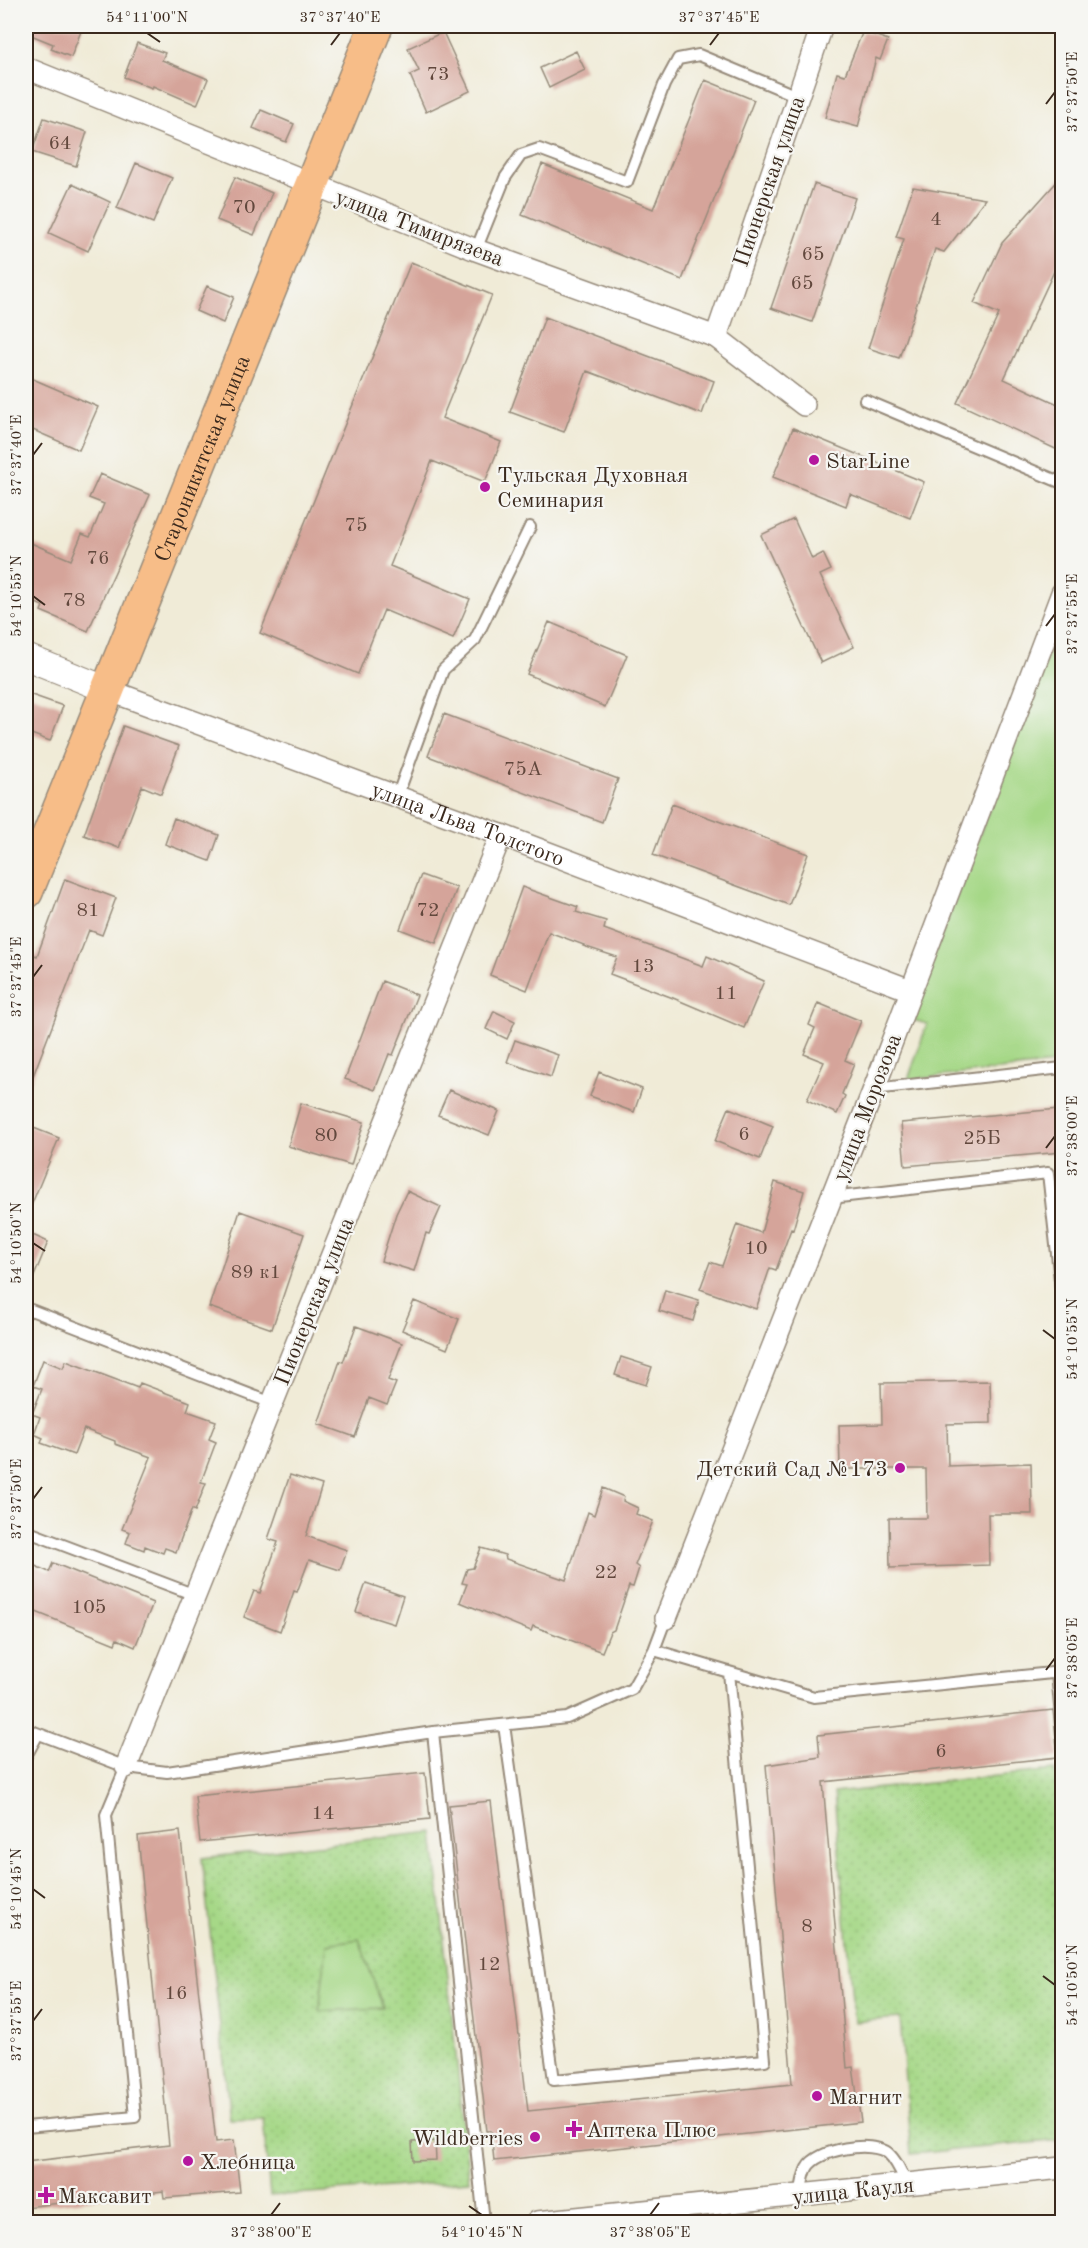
<svg xmlns="http://www.w3.org/2000/svg" width="1088" height="2248" font-family="'Old Standard TT',serif">
<style>
.grass{fill:url(#grass-dots);stroke:#708152;stroke-width:1.5}
.green{fill:#a6d887;stroke:#708152;stroke-width:1.5}
.building{fill:#d5a49a}
.lines{fill:none;stroke-linecap:round;stroke-linejoin:round}
.service-casing{stroke:#968a7a;stroke-width:14}
.minor-casing{stroke:#968a7a;stroke-width:24}
.tertiary-casing{stroke:#968a7a;stroke-width:28}
.primary-casing{stroke:#968a7a;stroke-width:36}
.service{stroke:#fff;stroke-width:10}
.minor{stroke:#fff;stroke-width:21}
.tertiary{stroke:#fff;stroke-width:26}
.primary{stroke:#f7bd88;stroke-width:33}
.ticks{fill:none;stroke:#3b2a1e;stroke-width:2}
.poi-dot{fill:#b5179e;stroke:#f6f6f2;stroke-width:2}
.labels{text-anchor:middle;stroke-width:4.5;stroke-linejoin:round;paint-order:stroke}
.number-label{font-size:20px;fill:#62483d}
.street-label{font-size:22px;fill:#3b2a1e;stroke:#f6f6f2}
.poi-label{font-size:22px;fill:#3b2a1e;stroke:#f6f6f2;text-anchor:start}
.neatline{fill:none;stroke:#3b2a1e;stroke-width:2}
.ticks-label{font-size:15px;text-anchor:middle;fill:#3b2a1e}
</style>
<defs>
<pattern id="grass-dots" width="8" height="8" patternUnits="userSpaceOnUse" patternTransform="scale(1.5)"><rect width="8" height="8" fill="#a6d887"/><path d="M2 2h.1M6 6h.1" fill="none" stroke="#90ba74" stroke-width="1.8" stroke-linecap="round"/></pattern>
</defs>
<rect width="100%" height="100%" fill="#f6f6f2"/>
<filter id="ink" filterUnits="userSpaceOnUse"><feTurbulence type="fractalNoise" baseFrequency=".0167" numOctaves="2"/><feDisplacementMap in="SourceGraphic" scale="12" xChannelSelector="R" yChannelSelector="G"/><feConvolveMatrix kernelMatrix="1 2 1 2 8 2 1 2 1" color-interpolation-filters="sRGB"/></filter>
<filter id="wash" filterUnits="userSpaceOnUse"><feTurbulence type="fractalNoise" baseFrequency=".008" numOctaves="4" result="noise"/><feDisplacementMap in="SourceGraphic" scale="24" xChannelSelector="R" yChannelSelector="G"/><feGaussianBlur stdDeviation="1.35" result="paint"/><feColorMatrix in="noise" values="0 0 0 0 0 0 0 0 0 0 0 0 0 0 0 0 0 1.4 0 .05"/><feComposite in="paint" operator="in"/></filter>
<g filter="url(#wash)">
<rect width="100%" height="100%" fill="#f0ebd7"/>
<path class="grass" d="M 1055,1770 L 1062,1841 L 1062,2140 L 911,2154 L 900,2018 L 854,2022 L 834,1793 Z
M 433,1832 L 469,2181 L 270,2196 L 263,2118 L 230,2119 L 202,1858 Z"/>
<path class="green" d="M 1062,616 L 1062,1063 L 908,1080 L 927,1024 L 910,1019 Z
M 359,1939 L 383,2008 L 319,2011 L 327,1944 Z"/>
<g id="blocks">
<path class="building" d="M 26,26 L 83,26 L 71,57 L 51,49 L 53,44 L 26,33 Z
M 863,31 L 888,40 L 880,60 L 876,58 L 858,127 L 825,118 L 837,73 L 845,75 Z
M 443,32 L 470,91 L 426,112 L 410,75 L 419,71 L 408,48 Z
M 137,43 L 165,53 L 162,60 L 208,79 L 197,105 L 153,86 L 152,88 L 124,77 Z
M 576,51 L 585,70 L 549,88 L 540,68 Z
M 705,80 L 754,100 L 682,280 L 522,215 L 542,164 L 653,209 Z
M 261,110 L 294,124 L 286,142 L 253,128 Z
M 44,118 L 87,132 L 76,166 L 32,152 Z
M 136,163 L 172,178 L 153,223 L 117,208 Z
M 1062,176 L 1062,254 L 1004,379 L 1062,406 L 1062,452 L 957,403 L 999,314 L 974,303 L 1002,243 Z
M 235,177 L 272,193 L 254,235 L 217,220 Z
M 72,184 L 110,202 L 88,251 L 49,233 Z
M 814,184 L 855,198 L 812,322 L 771,308 Z
M 913,187 L 985,199 L 944,252 L 935,249 L 899,358 L 868,348 L 904,239 L 896,237 Z
M 411,262 L 492,295 L 442,418 L 501,442 L 485,482 L 432,461 L 390,566 L 470,599 L 453,639 L 384,610 L 358,674 L 260,633 Z
M 207,286 L 234,297 L 223,323 L 196,311 Z
M 545,317 L 714,381 L 702,414 L 587,371 L 564,432 L 510,412 Z
M 26,376 L 98,407 L 79,450 L 26,427 Z
M 793,428 L 924,482 L 910,518 L 850,494 L 846,506 L 773,477 Z
M 100,474 L 150,495 L 88,631 L 41,611 L 43,606 L 26,599 L 26,541 L 71,560 L 82,534 L 90,537 L 104,504 L 89,498 Z
M 794,519 L 812,559 L 823,553 L 831,570 L 820,575 L 854,647 L 821,663 L 761,535 Z
M 549,622 L 627,655 L 605,707 L 527,674 Z
M 26,693 L 63,706 L 50,741 L 26,732 Z
M 444,714 L 618,779 L 602,822 L 428,756 Z
M 123,726 L 179,746 L 161,794 L 142,786 L 119,848 L 84,835 Z
M 672,804 L 808,854 L 789,905 L 653,855 Z
M 174,818 L 219,835 L 210,861 L 165,844 Z
M 421,875 L 457,888 L 436,943 L 400,929 Z
M 65,879 L 116,898 L 102,935 L 89,930 L 28,1089 L 26,1089 L 26,952 L 37,956 Z
M 522,887 L 578,907 L 576,912 L 606,921 L 604,929 L 703,966 L 707,956 L 764,981 L 744,1028 L 673,998 L 610,974 L 617,957 L 583,946 L 584,945 L 549,932 L 527,990 L 490,975 Z
M 382,981 L 417,995 L 393,1055 L 389,1054 L 375,1090 L 345,1079 Z
M 818,1003 L 861,1021 L 845,1060 L 854,1064 L 842,1094 L 845,1096 L 837,1114 L 807,1100 L 824,1062 L 804,1054 L 815,1028 L 809,1025 Z
M 494,1011 L 515,1021 L 507,1039 L 486,1029 Z
M 515,1040 L 558,1055 L 551,1077 L 507,1062 Z
M 599,1072 L 642,1089 L 634,1112 L 590,1096 Z
M 449,1090 L 499,1111 L 489,1135 L 438,1115 Z
M 301,1103 L 364,1122 L 351,1165 L 288,1146 Z
M 729,1108 L 773,1126 L 760,1159 L 715,1141 Z
M 1059,1109 L 1062,1152 L 905,1166 L 901,1123 Z
M 26,1125 L 59,1138 L 26,1218 Z
M 775,1182 L 804,1191 L 793,1230 L 791,1229 L 776,1270 L 770,1268 L 756,1309 L 700,1289 L 710,1262 L 722,1266 L 737,1224 L 761,1233 Z
M 407,1191 L 441,1207 L 429,1234 L 426,1233 L 414,1271 L 381,1261 L 396,1214 Z
M 240,1211 L 304,1234 L 272,1329 L 209,1307 Z
M 26,1232 L 48,1242 L 26,1296 Z
M 665,1290 L 699,1300 L 693,1321 L 659,1311 Z
M 414,1301 L 459,1319 L 447,1349 L 402,1330 Z
M 356,1326 L 402,1343 L 388,1380 L 396,1383 L 387,1405 L 369,1398 L 355,1437 L 318,1424 L 340,1361 L 343,1362 Z
M 621,1357 L 652,1367 L 646,1385 L 615,1375 Z
M 43,1360 L 63,1368 L 66,1361 L 138,1388 L 140,1383 L 190,1402 L 187,1411 L 216,1421 L 209,1439 L 216,1442 L 201,1482 L 206,1483 L 195,1511 L 192,1509 L 176,1552 L 165,1548 L 163,1553 L 145,1546 L 144,1550 L 126,1543 L 130,1532 L 122,1529 L 151,1457 L 115,1444 L 115,1441 L 84,1429 L 74,1455 L 41,1443 L 43,1438 L 34,1434 L 40,1417 L 32,1414 L 42,1389 L 33,1386 Z
M 990,1381 L 991,1423 L 947,1424 L 948,1466 L 1031,1463 L 1032,1514 L 988,1514 L 989,1565 L 890,1568 L 889,1518 L 927,1518 L 926,1469 L 840,1469 L 839,1425 L 882,1424 L 881,1383 Z
M 290,1475 L 322,1485 L 306,1536 L 347,1550 L 340,1570 L 309,1560 L 297,1592 L 294,1591 L 280,1631 L 244,1617 L 254,1591 L 260,1593 L 278,1542 L 268,1539 Z
M 603,1488 L 624,1497 L 623,1501 L 638,1508 L 636,1514 L 653,1521 L 635,1565 L 639,1568 L 633,1587 L 629,1586 L 614,1630 L 610,1632 L 602,1652 L 533,1626 L 531,1631 L 460,1602 L 467,1584 L 462,1583 L 467,1569 L 473,1568 L 481,1548 L 505,1555 L 506,1559 L 566,1580 L 588,1512 L 594,1515 Z
M 26,1562 L 49,1572 L 53,1563 L 153,1603 L 135,1647 L 117,1639 L 115,1644 L 26,1608 Z
M 366,1583 L 403,1596 L 394,1624 L 356,1612 Z
M 1053,1710 L 1058,1757 L 823,1782 L 847,2068 L 853,2067 L 861,2122 L 494,2161 L 491,2131 L 487,2131 L 449,1805 L 491,1801 L 528,2111 L 792,2084 L 766,1765 L 820,1757 L 818,1735 Z
M 425,1773 L 430,1819 L 200,1842 L 195,1796 Z
M 180,1831 L 216,2142 L 234,2140 L 240,2192 L 164,2198 L 163,2191 L 26,2207 L 26,2162 L 169,2145 L 138,1836 Z
M 435,2141 L 436,2160 L 413,2161 L 412,2142 Z"/>
</g>
</g>
<g filter="url(#ink)">
<use href="#blocks" fill-opacity="0" stroke="#968a7a" stroke-width="1.5"/>
<g class="lines">
<defs>
<path id="service" d="M 476,250 L 505,178 L 521,155 L 539,149 L 627,182 L 664,85 L 678,59 L 699,55 L 797,96
M 865,400 L 1062,483
M 397,797 L 443,670 L 475,640 L 530,527
M 874,1089 L 1062,1068
M 831,1198 L 1048,1173 L 1062,1299
M 26,1313 L 31,1310 L 272,1403
M 26,1531 L 195,1595
M 666,1618 L 654,1650 L 814,1697 L 1062,1672
M 1057,1673 L 1062,1728
M 504,1725 L 554,2080 L 765,2060 L 729,1672
M 26,1729 L 126,1767 L 167,1772 L 433,1732 L 567,1718 L 632,1689 L 654,1650
M 433,1732 L 484,2222
M 26,1756 L 38,1734
M 26,2127 L 135,2117 L 106,1815 L 126,1767
M 800,2195 C 802,2187 803,2175 807,2168 C 817,2149 872,2140 888,2153 C 897,2161 902,2174 907,2185"/>
<g id="minor">
<path d="M 26,68 L 476,250 L 716,337 L 804,405"/>
<path d="M 716,337 L 822,26"/>
<path id="s1" d="M 108,690 L 501,835 L 910,990"/>
<path d="M 666,1618 L 874,1089 L 1062,593"/>
<path d="M 126,1767 L 501,835"/>
<path d="M 537,2222 L 1062,2168"/>
</g>
<path id="tertiary" d="M 26,657 L 108,690"/>
<g id="primary">
<path id="s2" d="M 26,892 L 376,26"/>
</g>
</defs>
<use href="#service" class="service-casing"/>
<use href="#minor" class="minor-casing"/>
<use href="#tertiary" class="tertiary-casing"/>
<use href="#primary" class="primary-casing"/>
<use href="#service" class="service"/>
<use href="#minor" class="minor"/>
<use href="#tertiary" class="tertiary"/>
<use href="#primary" class="primary"/>
</g>
</g>
<path class="ticks" d="M 147,33 L 160,42M 331,45 L 340,33M 710,45 L 719,33M 1046,104 L 1055,92M 33,455 L 42,443M 33,596 L 45,605M 1046,626 L 1055,614M 33,977 L 42,965M 1046,1148 L 1055,1136M 33,1243 L 45,1251M 1043,1330 L 1055,1339M 33,1499 L 42,1487M 1046,1670 L 1055,1658M 33,1889 L 45,1898M 1043,1976 L 1055,1985M 33,2021 L 42,2009M 469,2206 L 482,2215M 271,2215 L 280,2203M 650,2215 L 659,2203"/>
<g class="poi-dot">
<circle cx="814" cy="460" r="6"/>
<circle cx="485" cy="487" r="6"/>
<circle cx="900" cy="1468" r="6"/>
<circle cx="817" cy="2096" r="6"/>
<path d="M571 2120h6v6h6v6h-6v6h-6v-6h-6v-6h6z"/>
<circle cx="535" cy="2137" r="6"/>
<circle cx="188" cy="2161" r="6"/>
<path d="M43 2186h6v6h6v6h-6v6h-6v-6h-6v-6h6z"/>
</g>
<g class="labels">
<g class="number-label">
<text x="438" y="80">73</text>
<text x="60" y="149">64</text>
<text x="244" y="213">70</text>
<text x="936" y="225">4</text>
<text x="813" y="260">65</text>
<text x="802" y="289">65</text>
<text x="356" y="531">75</text>
<text x="98" y="564">76</text>
<text x="74" y="606">78</text>
<text x="523" y="775">75А</text>
<text x="88" y="916">81</text>
<text x="428" y="916">72</text>
<text x="643" y="972">13</text>
<text x="726" y="999">11</text>
<text x="744" y="1140">6</text>
<text x="326" y="1141">80</text>
<text x="982" y="1144">25Б</text>
<text x="756" y="1254">10</text>
<text x="256" y="1278">89 к1</text>
<text x="606" y="1578">22</text>
<text x="89" y="1613">105</text>
<text x="941" y="1757">6</text>
<text x="323" y="1819">14</text>
<text x="807" y="1932">8</text>
<text x="489" y="1970">12</text>
<text x="176" y="1999">16</text>
</g>
<g class="street-label">
<text transform="translate(768 181) rotate(-71)" y="8">Пионерская улица</text>
<text transform="translate(420 227) rotate(21)" y="8">улица Тимирязева</text>
<text dy="8" stroke="none"><textPath href="#s2" startOffset="468">Староникитская улица</textPath></text>
<text dy="8" stroke="none"><textPath href="#s1" startOffset="384">улица Льва Толстого</textPath></text>
<text transform="translate(866 1107) rotate(-69)" y="8">улица Морозова</text>
<text transform="translate(313 1301) rotate(-68)" y="8">Пионерская улица</text>
<text transform="translate(853 2190) rotate(-6)" y="8">улица Кауля</text>
</g>
<g class="poi-label">
<text x="826" y="468">StarLine</text>
<text x="497" y="482">Тульская Духовная<tspan x="497" dy="25">Семинария</tspan></text>
<text x="888" y="1476" text-anchor="end">Детский Сад №173</text>
<text x="829" y="2104">Магнит</text>
<text x="586" y="2137">Аптека Плюс</text>
<text x="523" y="2145" text-anchor="end">Wildberries</text>
<text x="200" y="2169">Хлебница</text>
<text x="58" y="2203">Максавит</text>
</g>
</g>
<rect width="1088" height="2248" fill="none" stroke="#f6f6f2" stroke-width="66"/>
<rect x="33" y="33" width="1022" height="2182" class="neatline"/>
<g class="ticks-label">
<text x="147" y="22">54°11'00"N</text>
<text x="340" y="22">37°37'40"E</text>
<text x="719" y="22">37°37'45"E</text>
<text transform="translate(1072 92) rotate(-90)" y="5">37°37'50"E</text>
<text transform="translate(16 455) rotate(-90)" y="5">37°37'40"E</text>
<text transform="translate(16 596) rotate(-90)" y="5">54°10'55"N</text>
<text transform="translate(1072 614) rotate(-90)" y="5">37°37'55"E</text>
<text transform="translate(16 977) rotate(-90)" y="5">37°37'45"E</text>
<text transform="translate(1072 1136) rotate(-90)" y="5">37°38'00"E</text>
<text transform="translate(16 1243) rotate(-90)" y="5">54°10'50"N</text>
<text transform="translate(1072 1339) rotate(-90)" y="5">54°10'55"N</text>
<text transform="translate(16 1499) rotate(-90)" y="5">37°37'50"E</text>
<text transform="translate(1072 1658) rotate(-90)" y="5">37°38'05"E</text>
<text transform="translate(16 1889) rotate(-90)" y="5">54°10'45"N</text>
<text transform="translate(1072 1985) rotate(-90)" y="5">54°10'50"N</text>
<text transform="translate(16 2021) rotate(-90)" y="5">37°37'55"E</text>
<text x="271" y="2237">37°38'00"E</text>
<text x="482" y="2237">54°10'45"N</text>
<text x="650" y="2237">37°38'05"E</text>
</g>
</svg>
